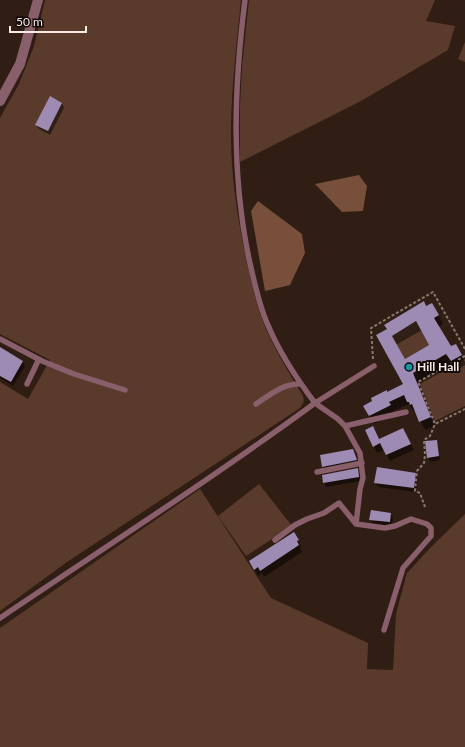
<svg xmlns="http://www.w3.org/2000/svg" width="465" height="747" font-family="Lato,sans-serif">
<style>
.green{fill:#5a3b2b}
.forest{fill:#774f3a}
.shadow{fill:#0007;fill-rule:evenodd}
.building{fill:#9d8bb4;fill-rule:evenodd}
.lines{fill:none;stroke-linecap:round;stroke-linejoin:round}
.path{stroke:#897870;stroke-width:2;stroke-dasharray:3 2;stroke-linecap:butt}
.service{stroke:#885f6b;stroke-width:5.5}
.tertiary{stroke:#885f6b;stroke-width:10}
.culture-dot{fill:#0f9aa8;stroke:#120906;stroke-width:1.5}
.labels{text-anchor:middle;stroke-width:4;stroke-linejoin:round;paint-order:stroke}
.poi-label{font-size:12px;font-weight:bold;fill:#f8eae4;stroke:#120906;text-anchor:start}
</style>
<rect width="100%" height="100%" fill="#301d13"/>
<path class="green" d="M 45,0 L 241,0 C 237,41 232,83 231,124 C 230,171 237,217 247,263 C 252,283 256,304 264,324 C 274,349 288,371 302,394 C 305,400 304,403 300,408 L 67,562 L 0,611 L 0,382 L 28,399 L 50,360 L 0,334 L 0,118 L 19,84 L 34,46 Z
M 249,0 L 435,0 L 426,21 L 455,26 L 448,50 L 361,101 L 240,162 L 240,106 L 242,67 Z
M 465,42 L 465,62 L 458,59 Z
M 416,321 L 429,345 L 405,359 L 392,336 Z
M 465,359 L 465,406 L 435,421 L 420,384 Z
M 259,484 L 292,526 L 246,556 L 218,516 Z
M 200,489 L 271,598 L 368,643 L 367,669 L 393,670 L 396,614 L 407,573 L 432,546 L 465,514 L 465,747 L 0,747 L 0,628 Z"/>
<path class="forest" d="M 359,175 L 367,186 L 363,211 L 342,212 L 315,184 Z
M 258,201 L 302,234 L 305,253 L 290,285 L 265,291 L 251,211 Z"/>
<path class="shadow" d="M 62,103 L 64,108 L 50,135 L 39,129 L 36,125 Z
M 432,304 L 443,324 L 438,327 L 450,348 L 455,345 L 465,362 L 465,365 L 457,370 L 452,362 L 417,383 L 435,426 L 425,430 L 415,410 L 413,411 L 409,404 L 393,411 L 395,415 L 374,424 L 364,406 L 404,384 L 378,335 ZM 422,330 L 431,345 L 405,360 L 396,345 Z
M 0,347 L 5,350 L 7,352 L 22,361 L 25,366 L 13,386 L 0,378 Z
M 403,430 L 414,450 L 390,461 L 384,450 L 377,453 L 374,446 L 379,440 Z
M 436,441 L 438,445 L 440,460 L 431,462 L 428,457 Z
M 355,454 L 358,464 L 326,470 L 323,466 Z
M 357,469 L 359,474 L 360,481 L 326,487 L 324,482 Z
M 415,474 L 418,478 L 416,492 L 378,487 L 375,482 Z
M 390,514 L 393,518 L 392,526 L 373,524 L 370,519 Z
M 298,540 L 301,547 L 300,548 L 302,552 L 264,577 L 262,573 L 258,576 L 254,568 Z"/>
<path class="building" d="M 50,96 L 62,103 L 48,131 L 35,125 Z
M 424,301 L 426,306 L 432,303 L 439,315 L 434,318 L 451,346 L 456,344 L 462,355 L 451,361 L 446,354 L 413,373 L 431,417 L 419,422 L 412,404 L 410,405 L 409,402 L 407,402 L 404,395 L 389,402 L 391,405 L 369,416 L 363,406 L 372,401 L 371,398 L 387,390 L 387,392 L 403,384 L 376,335 L 387,329 L 384,325 ZM 416,321 L 429,345 L 405,359 L 392,336 Z
M 0,347 L 23,361 L 11,382 L 0,376 Z
M 373,426 L 379,439 L 403,428 L 411,444 L 386,455 L 380,443 L 373,447 L 365,430 Z
M 437,440 L 439,456 L 427,458 L 425,441 Z
M 353,449 L 357,460 L 322,467 L 320,455 Z
M 377,467 L 416,473 L 414,488 L 374,483 Z
M 358,468 L 359,477 L 323,483 L 322,475 Z
M 371,510 L 391,513 L 390,522 L 369,520 Z
M 294,532 L 299,540 L 297,541 L 299,545 L 260,571 L 258,567 L 254,570 L 249,561 Z"/>
<g class="lines">
<path class="path" d="M 465,356 L 418,382 L 435,424 L 465,409
M 373,359 L 371,328 L 433,292 L 465,349
M 425,507 L 420,493 L 415,491 L 417,471 L 424,463 L 425,455 L 424,440 L 430,436 L 435,424"/>
<path class="service" d="M 245,0 C 234,87 231,173 249,259 C 254,280 258,302 267,323 C 279,352 296,378 315,403 L 374,366
M 0,339 L 42,361 L 74,374 L 125,390
M 27,384 L 39,359
M 256,404 C 270,395 283,383 301,384
M 345,426 L 406,412
M 317,472 L 362,463
M 275,540 L 295,525 L 307,519 L 324,513 L 339,503 L 356,524 L 385,528 L 395,526 L 411,519 L 427,524 L 431,528 L 431,536 L 403,568 L 384,630
M 0,618 C 105,547 213,478 315,403 L 338,419 L 345,426 L 360,453 L 363,478 L 360,489 L 356,524"/>
<path class="tertiary" d="M 0,101 L 20,64 L 38,0"/>
</g>
<circle class="culture-dot" cx="409" cy="367" r="4"/>
<g class="labels">
<g class="poi-label">
<text x="417" y="371">Hill Hall</text>
</g>
</g>
<path d="M10 26v6h76v-6" fill="none" stroke="#f8eae4" stroke-width="2"/>
<text x="16" y="26" font-size="12" fill="#f8eae4" stroke="#120906" stroke-width="3" paint-order="stroke">50 m</text>
</svg>
